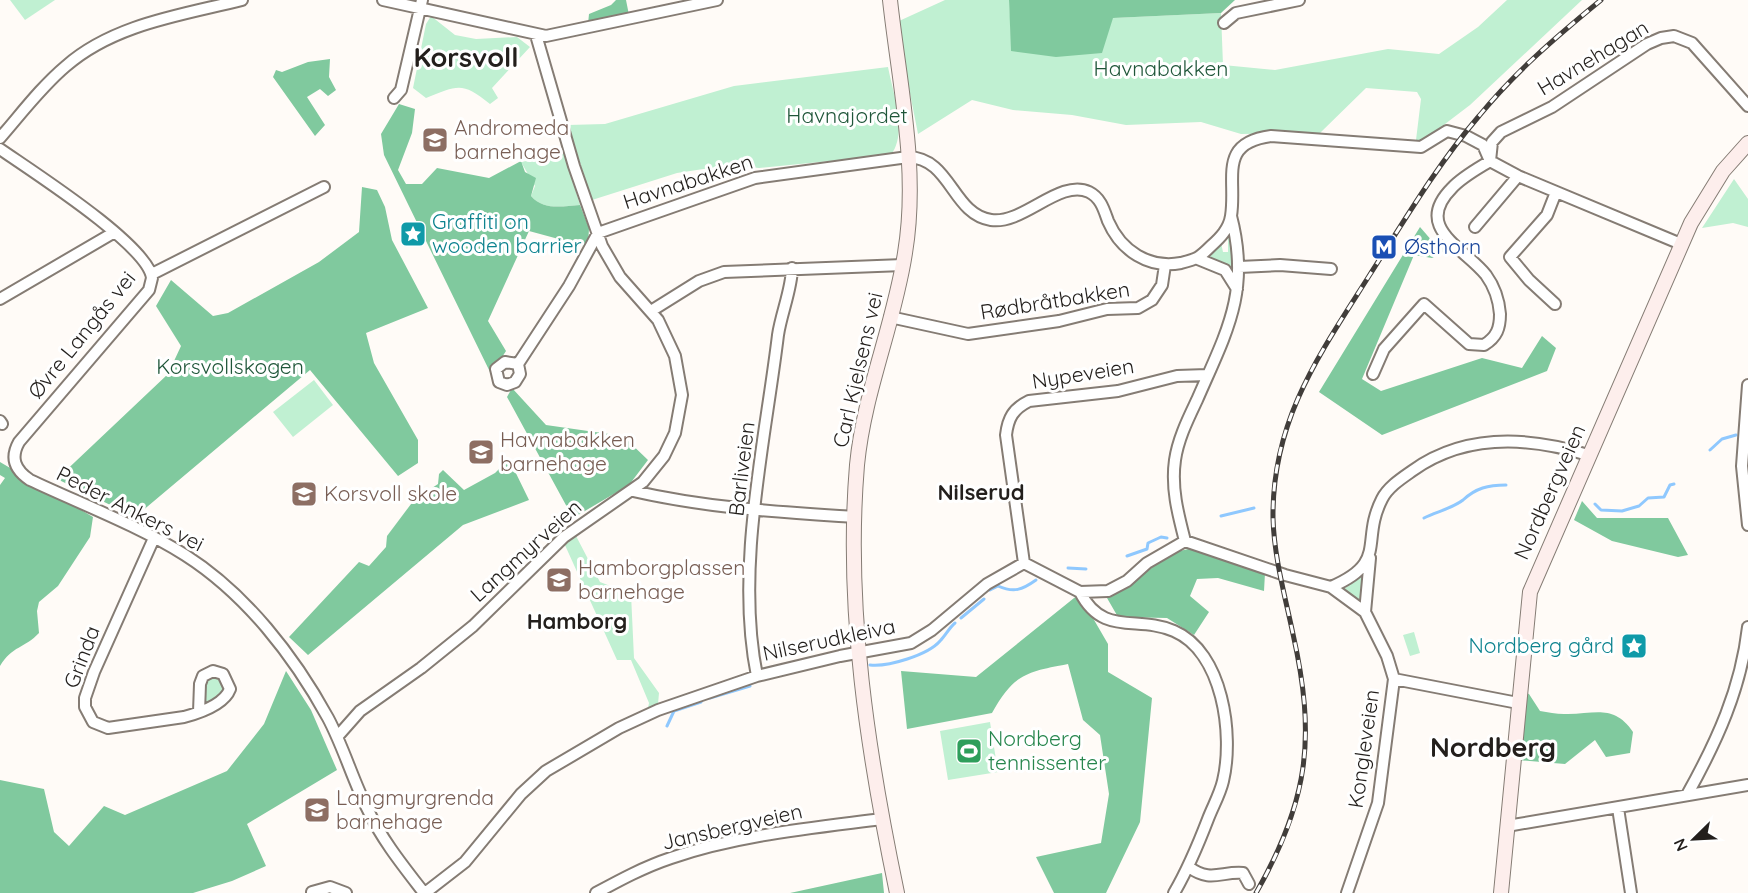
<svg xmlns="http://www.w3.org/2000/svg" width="1748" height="893" font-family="Quicksand,sans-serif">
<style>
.green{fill:#c0f0d2}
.forest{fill:#80c99e}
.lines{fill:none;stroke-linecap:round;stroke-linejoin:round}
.stream{stroke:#8fc8fe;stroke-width:3}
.street-casing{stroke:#857c74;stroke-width:14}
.secondary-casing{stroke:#857c74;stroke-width:16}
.street{stroke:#fff;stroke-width:10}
.secondary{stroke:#fdeeec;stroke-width:14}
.rail-casing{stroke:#413d3a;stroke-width:5}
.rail{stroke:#fff;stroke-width:3;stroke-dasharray:9;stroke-linecap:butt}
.labels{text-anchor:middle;stroke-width:6;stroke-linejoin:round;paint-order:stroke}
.street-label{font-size:21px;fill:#231f1c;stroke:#fff}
.park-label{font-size:21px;fill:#1f5639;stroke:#fff}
.education-label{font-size:21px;fill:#785e54;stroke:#fff;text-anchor:start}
.culture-label{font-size:21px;fill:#0d838f;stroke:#fff;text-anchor:start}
.transit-label{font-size:21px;fill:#164399;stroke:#fff;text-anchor:start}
.leisure-label{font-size:21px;fill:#27864d;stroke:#fff;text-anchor:start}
.neighbourhood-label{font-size:22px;font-weight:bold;fill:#231f1c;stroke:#fff}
.district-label{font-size:27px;font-weight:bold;fill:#231f1c;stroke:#fff}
</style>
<rect width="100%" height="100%" fill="#fffbf7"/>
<path class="green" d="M 10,0 L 55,0 L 25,20 Z
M 945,0 L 1009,0 L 1012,51 L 1113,18 L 1221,13 L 1223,65 L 1275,70 L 1388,49 L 1439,54 L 1478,27 L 1507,0 L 1582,0 L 1470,105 L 1424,140 L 1416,140 L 1421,99 L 1417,92 L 1366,88 L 1320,133 L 1241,134 L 1201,122 L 1126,125 L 1072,115 L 1013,110 L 972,100 L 918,134 L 900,43 L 899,21 Z
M 431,16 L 455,35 L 476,39 L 517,37 L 530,47 L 492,88 L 498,98 L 490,104 C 462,82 459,85 426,98 L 413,88 L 426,24 Z
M 888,67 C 893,94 908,132 891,155 L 759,168 L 730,165 L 677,173 L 592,200 L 568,125 L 605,124 L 734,86 Z
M 564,154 L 580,205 C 563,206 544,211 531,196 L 535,186 L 521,162 Z
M 1734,179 L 1748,199 L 1748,227 L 1733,223 L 1702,228 Z
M 1228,238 L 1232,239 L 1234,272 L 1209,257 L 1221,243 L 1223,252 L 1228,252 Z
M 314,380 L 333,405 L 293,437 L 273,412 Z
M 575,534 L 600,582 L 631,594 L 634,658 L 659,693 L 658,704 L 648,708 L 649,703 L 631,660 L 617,660 L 564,543 Z
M 1363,576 L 1365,576 L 1361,601 L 1358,602 L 1342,590 Z
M 1414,632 L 1420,653 L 1410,656 L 1403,635 Z
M 212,676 L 221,678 L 226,688 L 221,695 L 205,704 L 205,681 Z
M 990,722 L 998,772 L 948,780 L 940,731 Z"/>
<path class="forest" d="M 616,0 L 626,0 L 629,15 L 588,24 L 589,14 L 611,5 Z
M 1009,0 L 1235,0 L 1221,13 L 1113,18 L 1102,53 L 1056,57 L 1011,51 Z
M 330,59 L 329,77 L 336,90 L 328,96 L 320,89 L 307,97 L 325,125 L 315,136 L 273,77 L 276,70 L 282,72 L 308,62 Z
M 399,104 L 415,109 L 412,133 L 398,170 L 406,184 L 422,184 L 437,168 L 489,178 L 521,161 L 525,172 L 536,178 L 531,196 C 544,211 563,206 580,205 L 589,228 L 588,247 L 529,231 L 488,321 L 506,351 L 491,374 L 384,155 L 381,134 Z
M 362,187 L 377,190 L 385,207 L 392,240 L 428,308 L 366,333 L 374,363 L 418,440 L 418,463 L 398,476 L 310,370 L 135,517 L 57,479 L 168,374 L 181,346 L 156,306 L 171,280 L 213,316 L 228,313 L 319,262 L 359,232 Z
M 1420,227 L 1433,242 L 1450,248 L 1432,258 L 1414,255 L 1362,379 L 1381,391 L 1482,358 L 1522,368 L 1542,336 L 1556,348 L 1547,371 L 1382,435 L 1319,392 Z
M 512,388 L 546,425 L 623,436 L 648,460 L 629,485 L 573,518 L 507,397 Z
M 509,459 L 529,500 L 463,525 L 308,655 L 289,637 L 359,562 L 369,566 L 386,547 L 387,536 L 414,500 L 438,484 L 439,474 L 443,470 L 464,490 L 495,473 Z
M 0,462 L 93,517 L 90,537 L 58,586 L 39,602 L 37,611 L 39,633 C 25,648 12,646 0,666 L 0,485 L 5,478 L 0,475 Z
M 1582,501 L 1597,518 L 1668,518 L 1688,555 L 1678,557 L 1612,541 L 1574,520 Z
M 1193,548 L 1265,573 L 1264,591 L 1218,578 L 1197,579 L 1190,596 L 1209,612 L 1194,635 L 1167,618 L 1118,617 L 1107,598 L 1175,552 Z
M 1079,594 L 1108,644 L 1108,672 L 1152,698 L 1140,822 L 1106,893 L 1054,893 L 1036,857 L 1101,843 L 1109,794 L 1100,735 L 1083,720 L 1068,664 C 1026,672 1014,674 992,713 L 907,729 L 901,671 L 976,677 Z
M 286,671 L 311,710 L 337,770 L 247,824 L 266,866 L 232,881 L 193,893 L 0,893 L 0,780 L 44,789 L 54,832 L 69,846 L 104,806 L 125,815 L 227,771 L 264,724 Z
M 1523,692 L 1529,694 L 1540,711 C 1548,712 1556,714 1564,714 C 1594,715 1613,703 1633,732 L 1630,753 L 1606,757 L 1595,740 L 1565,764 L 1517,760 Z
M 882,873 L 884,893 L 790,893 Z"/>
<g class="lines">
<path class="stream" d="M 1710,450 L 1722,439 L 1736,435
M 1595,504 L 1601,510 L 1622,511 L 1639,506 L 1648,498 L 1664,497 L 1670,485 L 1674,484
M 1221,516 L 1254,508
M 1424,518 C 1436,512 1453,508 1463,500 C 1476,488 1488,485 1506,485
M 1127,556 L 1147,549 L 1148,543 L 1161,537 L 1167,538
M 1068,568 L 1086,569
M 990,590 L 998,586 C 1014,593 1022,590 1036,580
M 961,618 L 984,599
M 870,665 C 888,667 928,655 940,641 C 946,635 949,628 955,623
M 710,698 L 750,686
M 667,726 L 674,711 L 701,702"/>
<defs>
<path id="street" d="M 383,0 L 546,36 L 717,0
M 1224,23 L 1236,13 L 1299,0
M 394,98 L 401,90 L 422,0
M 0,138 C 21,114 41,87 66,66 C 114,24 182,15 242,0
M 0,149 C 30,170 148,245 152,278 L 149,290 L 19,442 C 10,458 15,470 30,480 C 81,504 137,525 185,555 C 246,594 294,656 328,718 C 344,748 353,781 368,810 C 382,840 404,867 424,893
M 1475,227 L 1518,176
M 1198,259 L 1225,270 L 1237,289
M 1239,267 L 1280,265 L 1331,269
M 152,274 L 324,187
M 0,299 L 113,233
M 1555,304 L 1529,280 L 1510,257 L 1547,215 L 1556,192
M 651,311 L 699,281 L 724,272 L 903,265
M 890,317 L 968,334 L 1059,321 L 1107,309 L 1138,308 L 1152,300 L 1162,285 L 1165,265
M 518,364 L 520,374 L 515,382 L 507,385 L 499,382 L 496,369 L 505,362 L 518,364 L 569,286 L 598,233 L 755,178 L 908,157 C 951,158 952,214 991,220 C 1023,225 1060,178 1089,192 C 1101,198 1104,210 1108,221 C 1121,251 1149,269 1181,263 C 1197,259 1199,258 1211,246 C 1220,238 1229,229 1231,216 C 1237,179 1217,143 1271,136 L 1421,147 L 1447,131 L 1466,136 L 1483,145 L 1490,161 L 1518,176 L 1681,244
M 1373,374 L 1384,349 L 1424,304 L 1469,344 L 1484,345 C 1497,337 1500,328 1500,314 C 1499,301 1494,286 1486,275 C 1465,248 1412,228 1452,188 C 1462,177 1477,169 1490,161 L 1492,142 L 1501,132 L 1552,107 L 1647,44 L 1661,38 L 1674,36 L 1692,43 L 1748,106
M 1748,385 L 1742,466 L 1748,525
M 0,421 L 2,424
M 633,491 C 707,508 780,512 854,517
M 154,538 L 94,672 L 85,698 L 85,707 L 93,722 L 108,728 L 184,717 C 199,713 224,705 230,689 L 223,674 L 213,671 L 203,676 L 200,684 L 199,712
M 1185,541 C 1178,514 1171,488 1175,460 C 1178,439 1188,419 1197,400 C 1226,333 1251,292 1231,216
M 1024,563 L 1006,435 C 1008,418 1013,409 1029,401 L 1118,391 L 1177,376 L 1207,375
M 1080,592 C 1103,637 1137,615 1174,631 C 1223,652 1234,735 1223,781 C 1220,794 1213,806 1208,819 C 1198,845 1188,869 1174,893
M 1365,612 L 1370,558
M 757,676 C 735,569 765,443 778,335 C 781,314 792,288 792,268
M 1394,679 L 1518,703
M 337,737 L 360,711 L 421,668 L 473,626 L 564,537 L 643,482 L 664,456 L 675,433 L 682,395 L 675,356 L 658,320 L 620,277 L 602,246 L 574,166 L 536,35
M 1687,795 C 1717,741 1741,689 1748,627
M 1618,808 L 1631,893
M 1507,826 L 1748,785
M 1189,867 C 1210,883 1222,871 1243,873 L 1249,884
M 312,892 L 330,887 L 346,893
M 425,893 L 465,862 L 521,794 L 546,771 L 619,728 L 658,710 L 757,676 L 840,656 L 911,643 L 932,630 L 987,584 L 1024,563 L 1080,592 L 1108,591 L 1127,581 L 1147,563 L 1185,541 L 1285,575 L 1331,587
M 596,893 C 620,880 644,867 671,858 C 737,835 813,828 882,819
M 1347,893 L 1378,803 L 1394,679 L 1387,656 L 1365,612 L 1331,587 C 1389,562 1360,542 1382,499 C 1388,487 1402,478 1412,471 C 1465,433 1530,437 1588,455"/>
<path id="secondary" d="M 890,0 C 899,83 919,169 905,253 C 894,325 864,392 857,465 C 845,608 868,754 897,893
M 1501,893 L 1530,592 L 1691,223 L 1723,171 L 1748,143"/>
</defs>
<use href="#street" class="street-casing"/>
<use href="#secondary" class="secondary-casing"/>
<use href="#street" class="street"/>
<use href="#secondary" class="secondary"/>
<defs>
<path id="rail" d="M 1256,893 C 1309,800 1316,737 1293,634 C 1285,596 1274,557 1273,518 C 1272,420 1319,355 1369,276 C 1404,221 1437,165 1479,116 C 1515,72 1557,36 1601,0"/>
</defs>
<use href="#rail" class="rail-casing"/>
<use href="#rail" class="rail"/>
</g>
<defs>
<symbol id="school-square" viewBox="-11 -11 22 22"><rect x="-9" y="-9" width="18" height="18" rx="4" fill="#8d6e63" stroke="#fff"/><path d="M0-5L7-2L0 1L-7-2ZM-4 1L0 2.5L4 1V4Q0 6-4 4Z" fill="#fff"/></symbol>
<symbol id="sight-square" viewBox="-11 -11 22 22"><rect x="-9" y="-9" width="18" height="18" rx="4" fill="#0f9aa8" stroke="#fff"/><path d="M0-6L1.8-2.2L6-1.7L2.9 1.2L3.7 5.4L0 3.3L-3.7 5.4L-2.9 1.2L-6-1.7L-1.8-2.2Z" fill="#fff"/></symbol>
<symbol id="metro-square" viewBox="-11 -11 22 22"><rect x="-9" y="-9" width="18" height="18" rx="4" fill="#1a4fb4" stroke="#fff"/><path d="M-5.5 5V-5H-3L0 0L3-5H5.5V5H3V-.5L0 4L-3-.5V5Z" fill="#fff"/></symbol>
<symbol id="stadium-square" viewBox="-11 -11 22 22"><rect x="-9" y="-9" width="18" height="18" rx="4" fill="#2e9e5b" stroke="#fff"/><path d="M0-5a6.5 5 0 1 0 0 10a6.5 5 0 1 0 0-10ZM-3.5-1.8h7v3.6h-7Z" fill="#fff"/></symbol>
</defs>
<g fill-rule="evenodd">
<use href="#school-square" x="420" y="125" width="30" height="30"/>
<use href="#sight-square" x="398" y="219" width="30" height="30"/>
<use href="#metro-square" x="1369" y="232" width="30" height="30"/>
<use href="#school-square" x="466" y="437" width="30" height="30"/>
<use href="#school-square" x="289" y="479" width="30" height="30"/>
<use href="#school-square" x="544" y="565" width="30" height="30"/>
<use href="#sight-square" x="1619" y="631" width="30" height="30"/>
<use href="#stadium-square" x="954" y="736" width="30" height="30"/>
<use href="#school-square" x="302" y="795" width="30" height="30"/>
</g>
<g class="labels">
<g class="street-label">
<text transform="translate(1593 58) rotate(-31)" y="7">Havnehagan</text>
<text transform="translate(688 182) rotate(-18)" y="7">Havnabakken</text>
<text transform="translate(1055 301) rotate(-9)" y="7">Rødbråtbakken</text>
<text transform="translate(82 335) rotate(-51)" y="7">Øvre Langås vei</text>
<text transform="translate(858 370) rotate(-77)" y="7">Carl Kjelsens vei</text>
<text transform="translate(1083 374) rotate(-9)" y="7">Nypeveien</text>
<text transform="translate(742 469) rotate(-83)" y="7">Barliveien</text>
<text transform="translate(1550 492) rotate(-66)" y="7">Nordbergveien</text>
<text transform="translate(130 509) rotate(27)" y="7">Peder Ankers vei</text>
<text transform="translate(526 551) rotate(-42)" y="7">Langmyrveien</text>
<text transform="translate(829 640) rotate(-12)" y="7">Nilserudkleiva</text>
<text transform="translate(82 657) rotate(-69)" y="7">Grinda</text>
<text transform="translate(1364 749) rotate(-82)" y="7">Kongleveien</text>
<text transform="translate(732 827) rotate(-13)" y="7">Jansbergveien</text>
</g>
<g class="park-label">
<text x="1161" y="76">Havnabakken</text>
<text x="847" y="123">Havnajordet</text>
<text x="230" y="374">Korsvollskogen</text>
</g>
<g class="education-label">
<text x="454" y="135">Andromeda<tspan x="454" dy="24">barnehage</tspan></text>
<text x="500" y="447">Havnabakken<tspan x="500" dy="24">barnehage</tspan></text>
<text x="324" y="501">Korsvoll skole</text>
<text x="578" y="575">Hamborgplassen<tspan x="578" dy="24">barnehage</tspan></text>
<text x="336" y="805">Langmyrgrenda<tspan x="336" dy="24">barnehage</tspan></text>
</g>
<g class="culture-label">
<text x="432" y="229">Graffiti on<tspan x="432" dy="24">wooden barrier</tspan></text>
<text x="1614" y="653" text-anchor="end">Nordberg gård</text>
</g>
<g class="transit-label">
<text x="1404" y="254">Østhorn</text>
</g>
<g class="leisure-label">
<text x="988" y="746">Nordberg<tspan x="988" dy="24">tennissenter</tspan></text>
</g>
<g class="neighbourhood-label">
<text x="981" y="500">Nilserud</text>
<text x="577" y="629">Hamborg</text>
</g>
<g class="district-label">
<text x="466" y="67">Korsvoll</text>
<text x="1493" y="757">Nordberg</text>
</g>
</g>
<g transform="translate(1694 839) rotate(246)" stroke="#ffffff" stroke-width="4.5" paint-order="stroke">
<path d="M0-4.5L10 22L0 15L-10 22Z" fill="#231f1c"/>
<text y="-9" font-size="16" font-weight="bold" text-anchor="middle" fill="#231f1c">N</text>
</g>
</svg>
